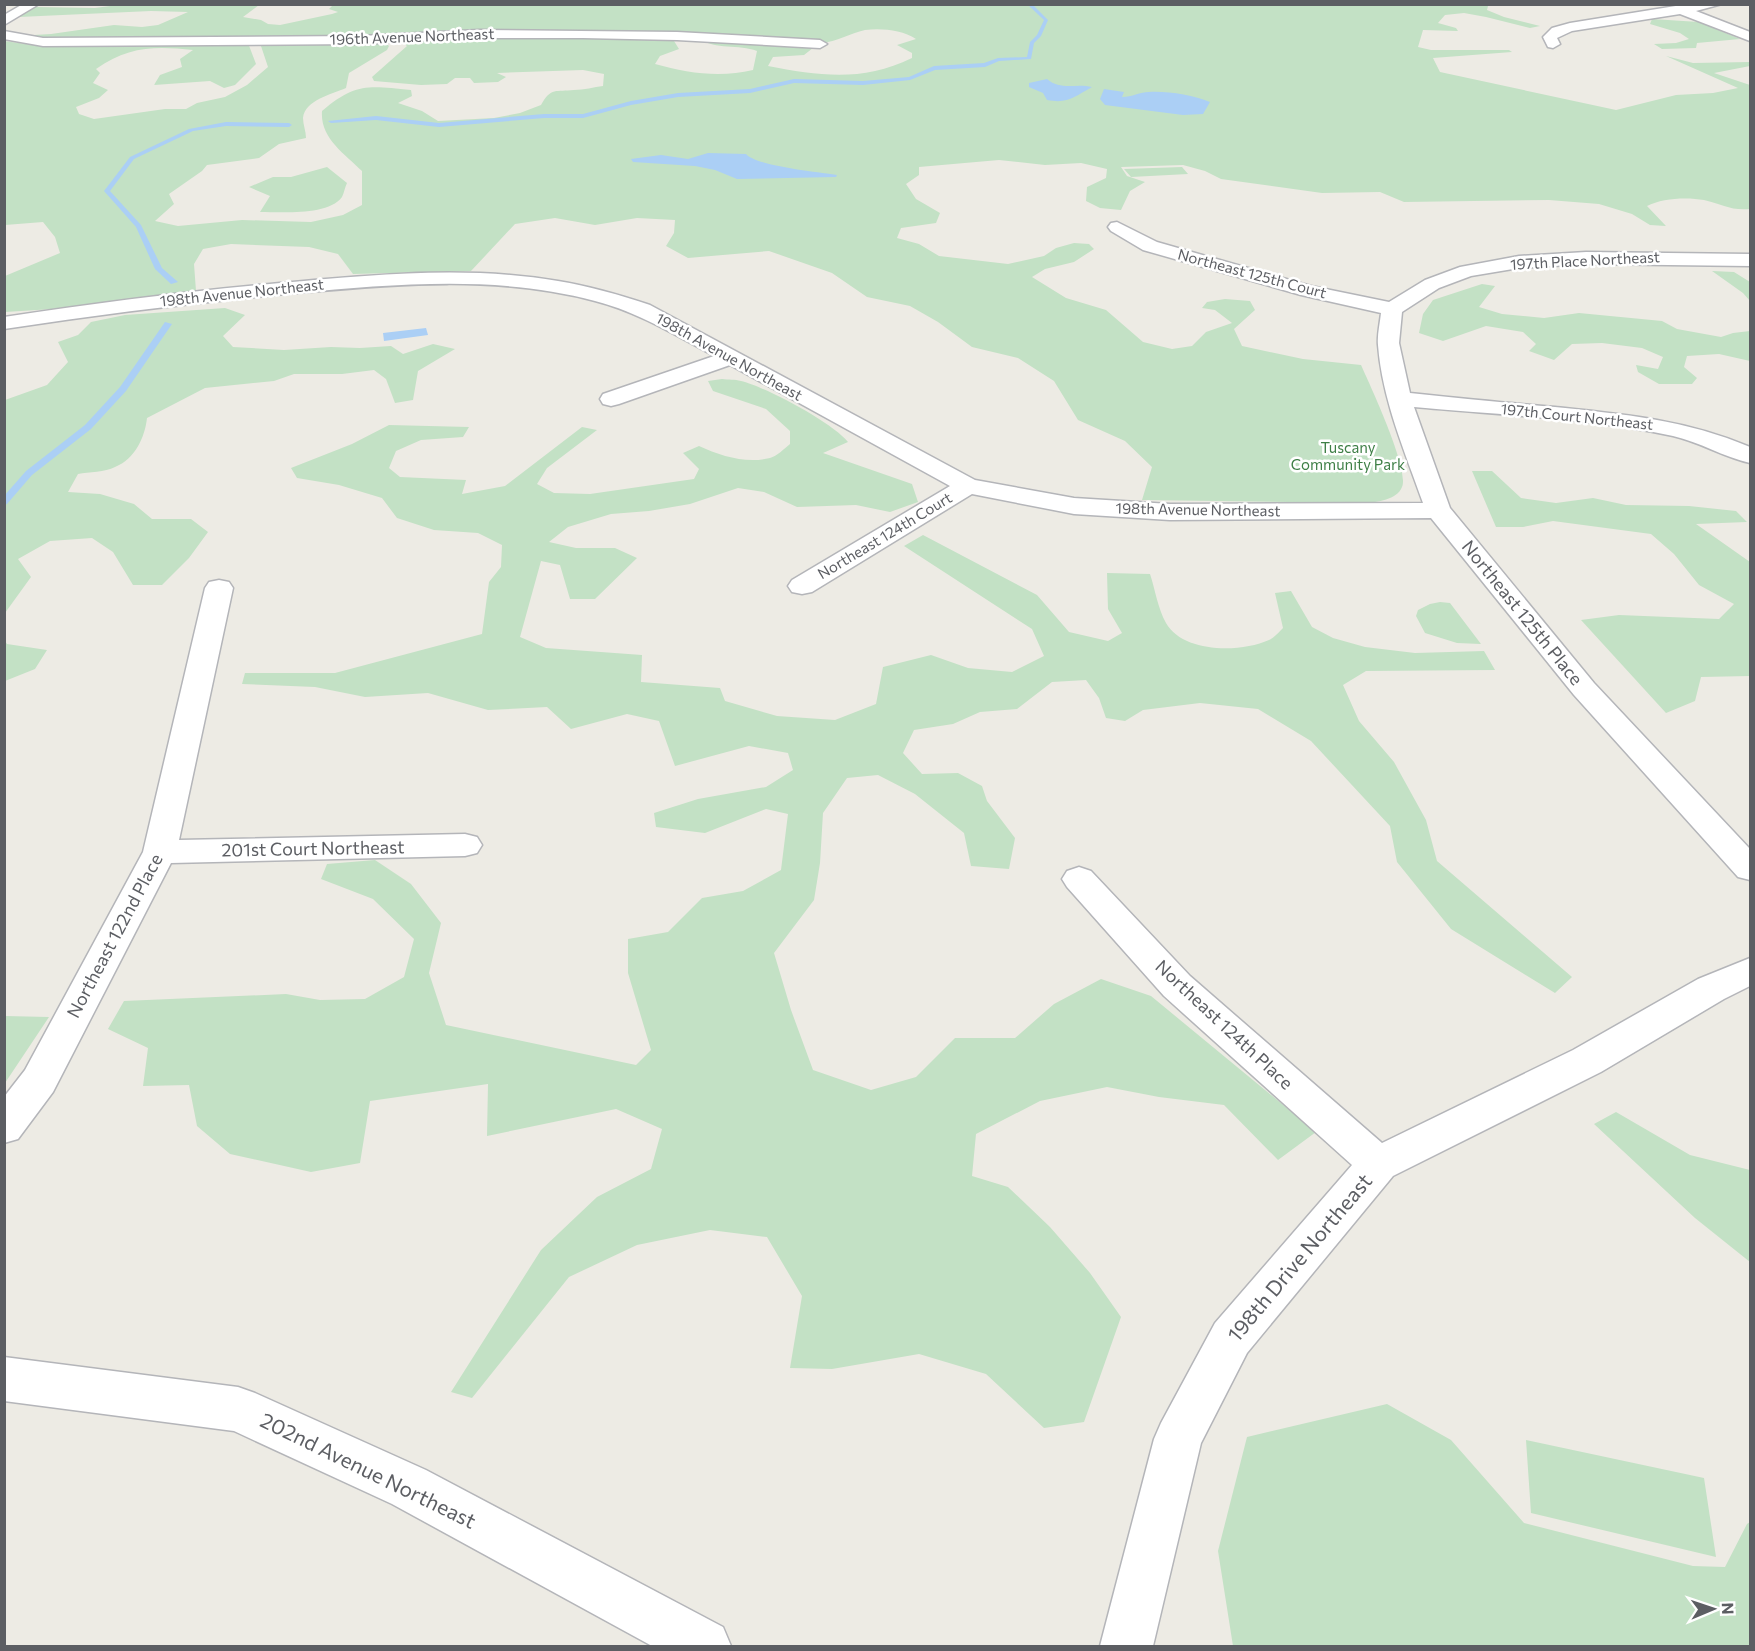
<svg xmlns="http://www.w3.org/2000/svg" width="1755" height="1651" font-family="Commissioner,sans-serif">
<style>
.green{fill:#c3e1c5}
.water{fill:#abcff5}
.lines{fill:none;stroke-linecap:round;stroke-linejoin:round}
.stream{fill:#abcff5;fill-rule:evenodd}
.street-casing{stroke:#b4b5b9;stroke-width:3}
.street{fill:#fff;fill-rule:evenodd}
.labels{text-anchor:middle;stroke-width:5;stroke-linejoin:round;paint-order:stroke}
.far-street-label{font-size:15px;fill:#5c5e63;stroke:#fff}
.far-park-label{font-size:15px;fill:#3e7f46;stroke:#fff}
.street-label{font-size:18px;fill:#5c5e63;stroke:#fff}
.near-street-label{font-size:21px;fill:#5c5e63;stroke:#fff}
</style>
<rect width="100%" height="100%" fill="#edebe4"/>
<path class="green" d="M 125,4 L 259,5 L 243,17 L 261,20 L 268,24 L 280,25 L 332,14 L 338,12 L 329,9 L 332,6 L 339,4 L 1495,5 L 1488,6 L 1487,10 L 1504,17 L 1540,26 L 1530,28 L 1486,17 L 1464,13 L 1445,15 L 1438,23 L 1456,28 L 1458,31 L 1423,30 L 1418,47 L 1431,50 L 1509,50 L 1512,52 L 1433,58 L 1440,72 L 1616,110 L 1676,95 L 1713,93 L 1738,88 L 1666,56 L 1693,63 L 1750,62 L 1750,66 L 1714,73 L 1750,85 L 1750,209 C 1731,211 1722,204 1704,200 C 1687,197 1662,198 1647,206 L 1666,226 L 1650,225 L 1632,214 L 1599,204 L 1549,200 L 1404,202 L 1380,192 L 1322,193 L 1221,179 L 1205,171 L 1183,165 L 1121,167 L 1127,176 L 1145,182 L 1130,191 L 1121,210 L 1100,208 L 1086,201 L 1087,187 L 1106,178 L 1107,169 L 1081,163 L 1045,165 L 999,160 L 919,167 L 919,175 L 906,184 L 916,199 L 940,213 L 936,223 L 901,228 L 897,238 L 919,244 L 939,256 L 1008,264 L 1044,256 L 1056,248 L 1074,243 L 1089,244 L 1094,249 L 1074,262 L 1045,269 L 1032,277 L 1066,298 L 1106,310 L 1143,342 L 1172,349 L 1192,346 L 1206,332 L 1232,323 L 1215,310 L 1202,308 L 1207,302 L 1225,299 L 1250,301 L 1255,310 L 1234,329 L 1242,346 L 1303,359 L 1361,365 C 1370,385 1410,470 1402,487 C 1397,500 1377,502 1365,503 L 1142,500 L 1152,467 L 1125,441 L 1078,420 L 1054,381 L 1018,358 L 972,347 L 938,322 L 910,306 L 867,297 L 832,273 L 769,251 L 688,258 L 666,246 L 674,233 L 675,220 L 637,218 L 595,225 L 555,218 L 515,224 L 471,271 L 353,274 L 338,254 L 309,247 L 231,244 L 203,249 L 194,264 L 196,291 L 53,309 L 5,312 L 5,276 L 60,253 L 55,237 L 43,222 L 5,225 L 4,41 L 41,46 L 248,43 L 256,64 L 235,85 L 224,88 L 210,81 L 154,85 L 160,75 L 182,67 L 180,59 L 193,50 C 156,46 128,46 96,69 L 100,73 L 93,83 L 108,90 L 99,98 L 76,107 L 79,114 L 94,119 L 165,109 L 186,109 L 197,103 L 225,97 L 247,85 L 268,67 L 260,43 L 384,42 L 389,46 L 387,50 L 349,73 L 346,88 C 332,94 305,100 303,118 C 303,125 306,131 306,138 L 279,144 L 259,158 L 207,165 L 202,171 L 169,194 L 174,204 L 155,221 L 178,226 L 242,220 L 311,222 L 343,215 L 362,205 L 362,171 C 344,153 320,138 322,111 C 356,82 369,86 411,90 L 412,96 L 398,103 L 422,111 L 438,121 L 494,118 L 520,113 L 541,105 C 551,87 556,92 574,90 C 584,90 594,87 603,86 L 604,74 L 583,70 L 497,73 L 506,77 L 498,82 L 474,83 L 470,78 L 455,78 L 447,84 L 421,85 L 374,81 L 372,77 L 407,46 L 399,40 L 503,36 L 668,38 L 674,41 L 679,49 L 660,56 L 655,64 C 687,73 720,78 753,70 L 757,51 C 739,44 715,50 700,39 L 813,48 L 804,55 L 773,57 L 768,66 C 820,76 863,82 912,58 L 912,53 L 897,45 L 916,39 C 902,30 882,28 865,30 C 850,33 837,42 821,43 L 692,34 L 557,32 L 439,33 L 377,37 L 61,41 L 17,36 L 51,34 L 114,25 L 142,27 L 158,25 L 188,12 L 151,11 L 18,17 L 35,7 L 95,8 Z
M 1652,19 L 1699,22 L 1740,39 L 1697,43 L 1696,48 L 1662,49 L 1654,44 L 1676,43 L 1689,39 L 1680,33 L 1650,24 Z
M 327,167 L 347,183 C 345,187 344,193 342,197 C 328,216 281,212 260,212 L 270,196 L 249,187 L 273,177 L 291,177 Z
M 1182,167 L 1188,174 L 1131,177 L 1124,169 Z
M 1712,271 L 1734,272 L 1750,282 L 1750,301 L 1743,293 Z
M 1482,284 L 1495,286 L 1479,307 L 1502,314 L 1544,318 L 1579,313 L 1662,321 L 1677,329 L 1721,337 L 1733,333 L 1750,331 L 1750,361 L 1719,354 L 1687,356 L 1684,367 L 1697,378 L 1692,384 L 1659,384 L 1638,372 L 1636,365 L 1658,369 L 1663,357 L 1642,348 L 1602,343 L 1572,344 L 1554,360 L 1529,351 L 1536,344 L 1523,332 L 1486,326 L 1443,341 L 1419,333 L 1423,314 L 1433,300 Z
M 225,308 L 245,315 L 223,336 L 233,347 L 284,350 L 331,347 L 360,348 L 391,346 L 403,354 L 433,344 L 455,349 L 418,371 L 413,400 L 395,403 L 386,379 L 374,370 L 342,374 L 294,374 L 274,381 L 205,388 L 147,418 C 145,437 135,459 115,467 C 105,472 89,472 78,474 L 68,492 L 100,494 L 134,504 L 152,519 L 191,519 L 208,532 L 189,558 L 162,585 L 133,585 L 113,552 L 92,538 L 50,541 L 18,559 L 31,577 L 5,613 L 5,400 L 47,385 L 68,362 L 58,342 L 78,335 L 91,322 L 125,315 Z
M 722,379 C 728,380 735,379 741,381 C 766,387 833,423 848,442 L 823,453 L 912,484 L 918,502 L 890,512 L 856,505 L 797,507 L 764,492 L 738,488 L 690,504 L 649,511 L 611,514 L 568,527 L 549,542 L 576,548 L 615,548 L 637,558 L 595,599 L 570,599 L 560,565 L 541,561 L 520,637 L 546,648 L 642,655 L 641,682 L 720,688 L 725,701 L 777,716 L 835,720 L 876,704 L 883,667 L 931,655 L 968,668 L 1012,672 L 1044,656 L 1032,629 L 904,546 L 923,535 L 1037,595 L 1069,632 L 1108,641 L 1122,633 L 1108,609 L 1107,573 L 1150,574 C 1155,589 1158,609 1166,623 C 1183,653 1240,653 1269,640 C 1274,638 1279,632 1283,628 L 1275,593 L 1291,591 L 1312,627 L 1333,638 L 1365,647 L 1415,653 L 1484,651 L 1495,670 L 1366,671 L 1343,685 L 1359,721 L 1394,762 L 1426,820 L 1437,861 L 1572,977 L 1555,993 L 1451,929 L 1397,862 L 1390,826 L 1311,741 L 1258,709 L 1200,703 L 1143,710 L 1125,721 L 1106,718 L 1099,698 L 1086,680 L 1052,682 L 1017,709 L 980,712 L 953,724 L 914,730 L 903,753 L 922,774 L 958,773 L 982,786 L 987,801 L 1015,838 L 1009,869 L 971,866 L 964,833 L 915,794 L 878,775 L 847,778 L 823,813 L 820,863 L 814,900 L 774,953 L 791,1010 L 813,1070 L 871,1090 L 916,1077 L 955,1038 L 1015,1038 L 1054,1004 L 1101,979 L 1151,996 L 1316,1132 L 1278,1160 L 1224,1105 L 1159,1097 L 1107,1087 L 1040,1101 L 976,1134 L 972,1176 L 1008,1187 L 1050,1227 L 1090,1273 L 1121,1317 L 1084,1422 L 1044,1428 L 986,1374 L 919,1354 L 832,1369 L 790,1368 L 802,1296 L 767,1237 L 710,1230 L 637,1245 L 569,1277 L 472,1398 L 451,1392 L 541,1250 L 597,1197 L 651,1169 L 662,1129 L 616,1109 L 487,1136 L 488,1084 L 370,1101 L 360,1163 L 311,1172 L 230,1154 L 197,1126 L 189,1085 L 143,1086 L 148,1048 L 108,1029 L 124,1001 L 286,994 L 320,1000 L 365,999 L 404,977 L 414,939 L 373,899 L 321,879 L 327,864 L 375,860 L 411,884 L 441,923 L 429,973 L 446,1025 L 636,1065 L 651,1050 L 628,973 L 628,939 L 668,932 L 702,898 L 743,891 L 781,870 L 788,814 L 766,809 L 705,833 L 656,827 L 654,813 L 698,799 L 766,787 L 793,770 L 788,753 L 749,746 L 675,766 L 659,721 L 627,714 L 571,729 L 547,707 L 488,710 L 428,693 L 365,697 L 315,687 L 242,684 L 245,673 L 335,673 L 482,634 L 489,582 L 501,567 L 502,545 L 478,533 L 434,530 L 397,518 L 382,498 L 339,485 L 297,478 L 291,468 L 352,444 L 389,425 L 469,427 L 463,437 L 421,440 L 396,451 L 389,468 L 400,477 L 466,480 L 462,494 L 505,486 L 582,427 L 597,430 L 547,468 L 537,484 L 554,493 L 590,494 L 694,479 L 699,469 L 683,453 L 699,446 C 721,456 746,464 770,458 C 777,456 784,449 790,444 L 790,431 L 766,409 L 713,391 L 708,381 Z
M 1472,471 L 1492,471 L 1521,498 L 1556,503 L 1593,498 L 1626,505 L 1689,506 L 1736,511 L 1747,522 L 1696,524 L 1750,562 L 1750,676 L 1701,677 L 1695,701 L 1666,713 L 1581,620 L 1619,615 L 1719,619 L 1734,604 L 1699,585 L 1674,554 L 1651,534 L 1553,521 L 1523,527 L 1496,527 Z
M 1440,602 L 1450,603 L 1481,644 L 1457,643 L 1425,633 L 1416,616 L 1418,610 L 1430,604 Z
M 5,641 L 7,644 L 47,650 L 35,669 L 5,681 Z
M 5,1016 L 49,1017 L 5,1083 L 4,1016 Z
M 1616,1112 L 1690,1155 L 1750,1170 L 1750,1262 L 1695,1218 L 1594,1124 Z
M 1387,1404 L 1451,1440 L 1524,1523 L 1693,1566 L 1725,1567 L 1747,1524 L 1750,1522 L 1750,1646 L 1233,1646 L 1218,1551 L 1247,1437 Z
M 1526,1440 L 1704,1478 L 1716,1557 L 1531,1513 Z"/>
<path class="water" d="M 1047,79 C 1061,91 1076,83 1092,87 C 1074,97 1068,104 1047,100 L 1043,93 L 1029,87 L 1029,83 Z
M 1104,89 L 1124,92 L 1122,97 C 1132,97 1140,92 1149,92 C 1168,91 1193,95 1210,102 L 1203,114 L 1183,115 L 1105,105 L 1100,99 Z
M 708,153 L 746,154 C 756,166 818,172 837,175 L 836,177 L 737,179 L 715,170 L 695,166 L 633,162 L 631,159 L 661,155 L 688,159 Z
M 426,328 L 428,335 L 384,341 L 383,333 Z"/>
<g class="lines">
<path class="stream" d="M 1027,4 L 1032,4 L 1048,20 L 1041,36 L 1034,43 L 1031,59 L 999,61 L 985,67 L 935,70 L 910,80 L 863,85 L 794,83 L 750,93 L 678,97 L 631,105 L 583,118 L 544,118 L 439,127 L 376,120 L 331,123 L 328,121 L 376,116 L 439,123 L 544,114 L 583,114 L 631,101 L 678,93 L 750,89 L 794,79 L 863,81 L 909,77 L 934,66 L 984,63 L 998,58 L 1027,57 L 1030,42 L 1037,35 L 1044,20 Z
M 226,122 L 289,123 L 292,125 L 289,127 L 226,126 L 193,131 L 134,159 L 110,191 L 141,225 L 162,268 L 178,282 L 171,284 L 155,269 L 136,227 L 104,191 L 130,157 L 189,129 Z
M 165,322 L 172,324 L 126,391 L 91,429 L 32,475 L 7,504 L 4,505 L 4,496 L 26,471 L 85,425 L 120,387 Z"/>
<defs>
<path id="street" d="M 23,4 L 39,4 L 4,25 L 4,15 Z
M 1688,4 L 1722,4 L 1696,11 L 1750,32 L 1750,41 L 1680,14 L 1572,31 L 1557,38 L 1560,44 L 1553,48 L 1548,47 L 1543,37 L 1552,28 L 1570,23 Z
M 479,30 L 677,32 L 820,40 L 827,44 L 820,48 L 677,40 L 583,38 L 479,38 L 360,44 L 43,46 L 4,39 L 4,31 L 43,38 L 360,36 Z
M 1117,222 L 1157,242 L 1311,286 L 1389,302 L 1425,280 L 1460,267 L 1519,256 L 1586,252 L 1750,254 L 1750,266 L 1586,264 L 1519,268 L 1471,276 L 1439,288 L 1402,312 L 1399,343 L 1410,393 C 1458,398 1507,403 1555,407 C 1623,414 1687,420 1750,447 L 1750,463 C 1723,457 1700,442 1673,436 C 1588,418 1500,415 1414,407 L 1450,508 L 1594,683 L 1750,849 L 1750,880 L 1738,877 L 1574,695 L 1431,518 L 1170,520 L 1074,514 L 972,494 L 812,592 L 802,594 L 792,592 L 788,586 L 792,580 L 950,486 L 730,365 L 619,404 L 611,406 L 603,404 L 600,399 L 603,394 L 714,356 C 675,335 638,312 595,301 C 499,275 396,284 297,293 C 199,302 102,314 4,329 L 4,317 C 96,303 188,291 280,283 C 372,275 466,265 558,281 C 589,286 620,295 650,305 L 975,480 L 1074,498 L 1170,504 L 1423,503 C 1405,452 1382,399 1378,345 C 1377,335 1380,323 1381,313 L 1301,295 L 1143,250 L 1111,231 L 1108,227 L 1111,223 Z
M 219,580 L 229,582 L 233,588 L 179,840 L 465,834 L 477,837 L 482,845 L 477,853 L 465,856 L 171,863 L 53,1092 L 18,1139 L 4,1143 L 4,1097 L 25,1070 L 143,852 L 205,588 L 209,582 Z
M 1079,867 L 1091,871 L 1190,976 L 1382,1143 L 1573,1050 L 1698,979 L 1750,958 L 1750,986 L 1724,999 L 1601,1072 L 1393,1176 L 1247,1353 L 1201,1443 L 1153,1646 L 1100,1646 L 1154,1439 L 1161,1423 L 1215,1323 L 1352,1165 L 1164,996 L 1067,887 L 1062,879 L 1067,871 Z
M 4,1357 L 238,1387 L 255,1393 L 426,1470 L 723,1627 L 731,1646 L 652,1646 L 392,1504 L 234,1431 L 4,1401 Z"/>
</defs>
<use href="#street" class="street-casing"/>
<use href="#street" class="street"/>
</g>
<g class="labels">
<g class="far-street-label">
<text transform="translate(412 37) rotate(-2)" y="5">196th Avenue Northeast</text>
<text transform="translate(1585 261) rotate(-3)" y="5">197th Place Northeast</text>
<text transform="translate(1252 274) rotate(15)" y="5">Northeast 125th Court</text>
<text transform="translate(242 293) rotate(-6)" y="5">198th Avenue Northeast</text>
<text transform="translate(729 357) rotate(29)" y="5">198th Avenue Northeast</text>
<text transform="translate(1577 417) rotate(6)" y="5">197th Court Northeast</text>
<text transform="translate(1198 510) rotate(1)" y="5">198th Avenue Northeast</text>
<text transform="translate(885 536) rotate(-31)" y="5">Northeast 124th Court</text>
</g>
<g class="far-park-label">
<text x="1348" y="453">Tuscany<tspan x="1348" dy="17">Community Park</tspan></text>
</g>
<g class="street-label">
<text transform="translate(1522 613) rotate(51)" y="6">Northeast 125th Place</text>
<text transform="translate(313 849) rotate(-1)" y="6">201st Court Northeast</text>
<text transform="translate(115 936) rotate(-62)" y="6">Northeast 122nd Place</text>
<text transform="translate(1224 1025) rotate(43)" y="6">Northeast 124th Place</text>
</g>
<g class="near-street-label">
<text transform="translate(1300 1258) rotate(-50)" y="7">198th Drive Northeast</text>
<text transform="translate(368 1471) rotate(26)" y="7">202nd Avenue Northeast</text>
</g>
</g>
<rect width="1755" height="1651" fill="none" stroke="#5c5e63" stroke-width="12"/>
<g transform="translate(1713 1609) rotate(88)" stroke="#ffffff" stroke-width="4.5" paint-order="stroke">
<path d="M0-4.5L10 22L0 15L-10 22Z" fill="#5c5e63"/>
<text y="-9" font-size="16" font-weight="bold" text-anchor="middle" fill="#5c5e63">N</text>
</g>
</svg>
